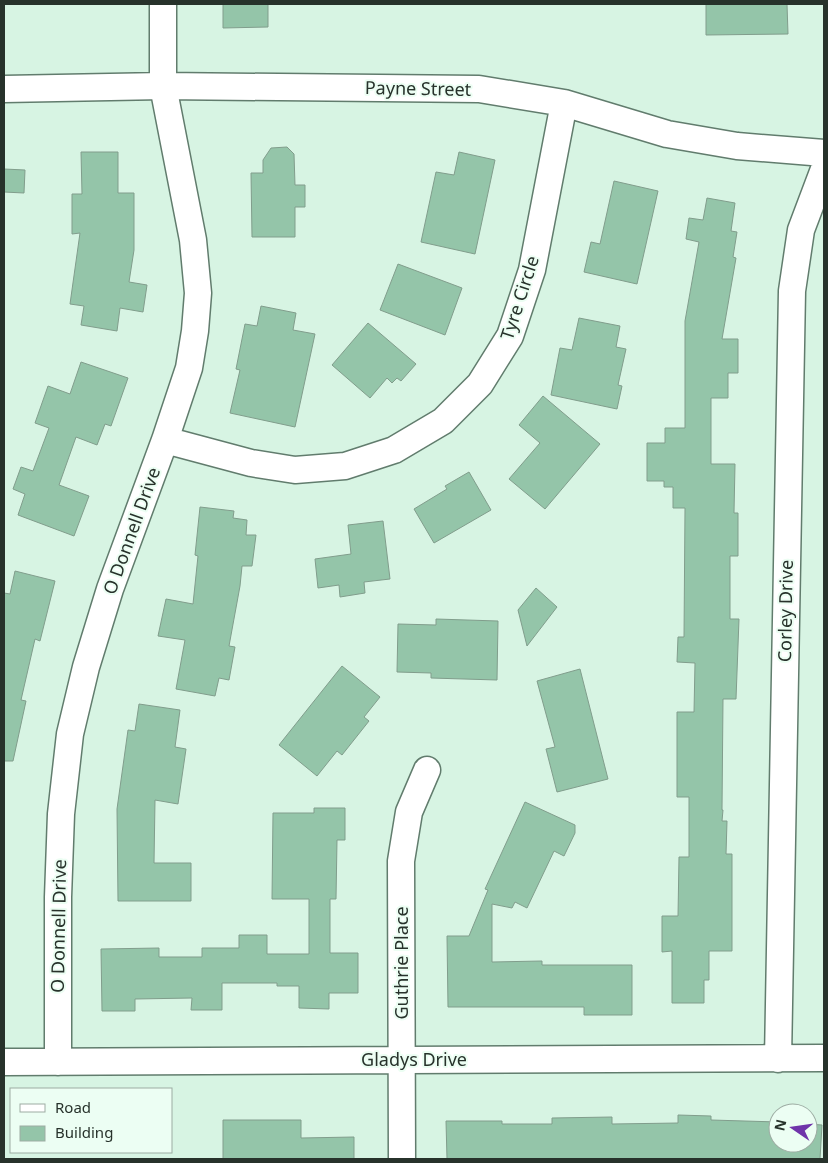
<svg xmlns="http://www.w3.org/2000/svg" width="828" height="1163" font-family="'Noto Sans',sans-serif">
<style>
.building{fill:#94c5a9;stroke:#819d8c}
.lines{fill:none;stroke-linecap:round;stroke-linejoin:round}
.minor-casing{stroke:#617c6d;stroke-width:29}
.minor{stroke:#fff;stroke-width:26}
.labels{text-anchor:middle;stroke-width:4;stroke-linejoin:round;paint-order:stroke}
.street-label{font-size:18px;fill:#27322b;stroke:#ecfef3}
</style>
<rect width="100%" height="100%" fill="#d7f4e3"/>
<path class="building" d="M 223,4 L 268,4 L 268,27 L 223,28 Z
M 706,4 L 787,4 L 788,34 L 706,35 Z
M 287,147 L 294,154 L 295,185 L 305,185 L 305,207 L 295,207 L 295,237 L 252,237 L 251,173 L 263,173 L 263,160 L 271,148 Z
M 81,152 L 118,152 L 118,193 L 134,193 L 134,250 L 129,282 L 147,285 L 143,312 L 120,308 L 117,331 L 81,325 L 84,306 L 70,304 L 80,233 L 72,234 L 72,194 L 82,194 Z
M 459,152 L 495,160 L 475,254 L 421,242 L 436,172 L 454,175 Z
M 4,169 L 25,170 L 24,193 L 4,192 Z
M 614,181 L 658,191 L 637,284 L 584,272 L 591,242 L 600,244 Z
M 707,198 L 735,203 L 731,231 L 737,232 L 733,257 L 736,258 L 722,339 L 738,339 L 738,373 L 728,373 L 728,398 L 711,398 L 711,464 L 735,464 L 734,513 L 738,513 L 738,556 L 730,556 L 730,619 L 739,619 L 736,699 L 723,699 L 722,810 L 723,810 L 722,821 L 727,821 L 726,854 L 732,854 L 732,951 L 709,951 L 709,980 L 704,980 L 704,1003 L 672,1003 L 672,951 L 662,952 L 662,916 L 678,916 L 679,857 L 689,857 L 689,797 L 677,797 L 677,712 L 694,712 L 695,663 L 677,662 L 678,637 L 684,637 L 685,508 L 673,508 L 673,487 L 664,487 L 664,481 L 647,481 L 647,443 L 665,443 L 665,428 L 685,428 L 685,321 L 699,242 L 686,239 L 689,218 L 703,220 Z
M 398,264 L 462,288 L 445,335 L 380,310 Z
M 261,306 L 296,313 L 293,330 L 315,334 L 295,427 L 230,413 L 240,370 L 236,369 L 245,324 L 257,326 Z
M 579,318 L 620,326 L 616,347 L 626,349 L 618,385 L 622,386 L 617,409 L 551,395 L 560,348 L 572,350 Z
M 368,323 L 416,364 L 401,381 L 397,378 L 392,383 L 387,378 L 370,398 L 332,365 Z
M 81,362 L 128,378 L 111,426 L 105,424 L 97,445 L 76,437 L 59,485 L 89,496 L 74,536 L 18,515 L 25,494 L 13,489 L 21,467 L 33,471 L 49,428 L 35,423 L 48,386 L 70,394 Z
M 543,396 L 600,444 L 545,509 L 509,479 L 540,443 L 519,425 Z
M 469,472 L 491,510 L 434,543 L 414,509 L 447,489 L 445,486 Z
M 200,507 L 234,511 L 233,518 L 247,520 L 246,535 L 256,535 L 252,566 L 242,566 L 240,586 L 229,646 L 235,647 L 229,680 L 219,678 L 215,696 L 176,689 L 185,640 L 158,636 L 166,599 L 193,604 L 198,556 L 195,555 Z
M 383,521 L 390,579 L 364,582 L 365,593 L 340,597 L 339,585 L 318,588 L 315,559 L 351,554 L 348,525 Z
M 15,571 L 55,581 L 40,641 L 35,639 L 21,700 L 26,701 L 13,761 L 4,761 L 4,593 L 10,594 Z
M 536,588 L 557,607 L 527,646 L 518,610 Z
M 436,619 L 498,621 L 497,680 L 431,678 L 431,673 L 397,672 L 398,624 L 436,625 Z
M 342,666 L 380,697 L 364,717 L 369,721 L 342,755 L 337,751 L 317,776 L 279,745 Z
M 580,669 L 608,779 L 557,792 L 546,749 L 555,747 L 537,681 Z
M 139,704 L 180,710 L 175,747 L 186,749 L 178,804 L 155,800 L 154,863 L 191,863 L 191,901 L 118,901 L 117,809 L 128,730 L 135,731 Z
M 525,802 L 575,825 L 575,833 L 564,856 L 554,851 L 527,908 L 515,902 L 512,908 L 492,904 L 492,962 L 542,961 L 542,965 L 632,965 L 632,1015 L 584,1015 L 584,1007 L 448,1007 L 447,936 L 469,936 L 488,890 L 485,889 Z
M 314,808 L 345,808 L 345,840 L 337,840 L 336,899 L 330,899 L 330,953 L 358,953 L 358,993 L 329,993 L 329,1009 L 299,1008 L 299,986 L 277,986 L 277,983 L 222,983 L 222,1010 L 191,1010 L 192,998 L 135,999 L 135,1011 L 102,1011 L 101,949 L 159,948 L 159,957 L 202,957 L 202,948 L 239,948 L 239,935 L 267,935 L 267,954 L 309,954 L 309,899 L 272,899 L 273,813 L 314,813 Z
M 678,1115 L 711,1116 L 711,1120 L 778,1122 L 778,1143 L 808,1143 L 808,1124 L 822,1125 L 820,1159 L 447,1159 L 446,1121 L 502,1121 L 502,1124 L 552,1124 L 552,1118 L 612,1117 L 612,1124 L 678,1123 Z
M 223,1120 L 301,1120 L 301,1138 L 354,1137 L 354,1159 L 223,1159 Z"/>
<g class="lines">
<defs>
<path id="minor" d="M 4,89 L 163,86 L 479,89 L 564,103 L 667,134 L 737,146 L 824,153
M 165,440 L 251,463 L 295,470 L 345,466 L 394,450 L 443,421 L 480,384 L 510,336 L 532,270 L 564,103
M 778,1059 L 792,291 L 801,230 L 824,169
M 4,1062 L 824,1058
M 58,1062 L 58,897 L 61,814 L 70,734 L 86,667 L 110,589 L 165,440 L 189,368 L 195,331 L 198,293 L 193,240 L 163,86 L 163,4
M 402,1159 L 401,861 L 409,812 L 427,770"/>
</defs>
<use href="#minor" class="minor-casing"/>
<use href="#minor" class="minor"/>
</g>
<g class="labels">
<g class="street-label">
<text transform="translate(418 89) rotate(1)" y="6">Payne Street</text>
<text transform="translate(520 298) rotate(-72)" y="6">Tyre Circle</text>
<text transform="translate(132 531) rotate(-70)" y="6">O Donnell Drive</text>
<text transform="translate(786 611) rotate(-89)" y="6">Corley Drive</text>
<text transform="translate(59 926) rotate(-89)" y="6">O Donnell Drive</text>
<text transform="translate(402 963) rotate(-90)" y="6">Guthrie Place</text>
<text x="414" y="1066">Gladys Drive</text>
</g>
</g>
<rect width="828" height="1163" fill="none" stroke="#27322b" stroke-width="10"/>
<rect x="10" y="1088" width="162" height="65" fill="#ecfef3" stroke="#9daca3"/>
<rect x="20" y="1104" width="25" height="8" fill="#ffffff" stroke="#9daca3"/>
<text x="55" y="1113" font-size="15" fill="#27322b">Road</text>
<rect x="20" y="1126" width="25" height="15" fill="#94c5a9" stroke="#9daca3"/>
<text x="55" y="1138" font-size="15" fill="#27322b">Building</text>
<g transform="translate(793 1128) rotate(283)"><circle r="24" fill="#ecfef3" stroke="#9daca3"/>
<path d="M0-4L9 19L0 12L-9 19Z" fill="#6f34aa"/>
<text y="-8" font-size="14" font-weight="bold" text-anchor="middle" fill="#27322b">N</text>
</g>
</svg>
